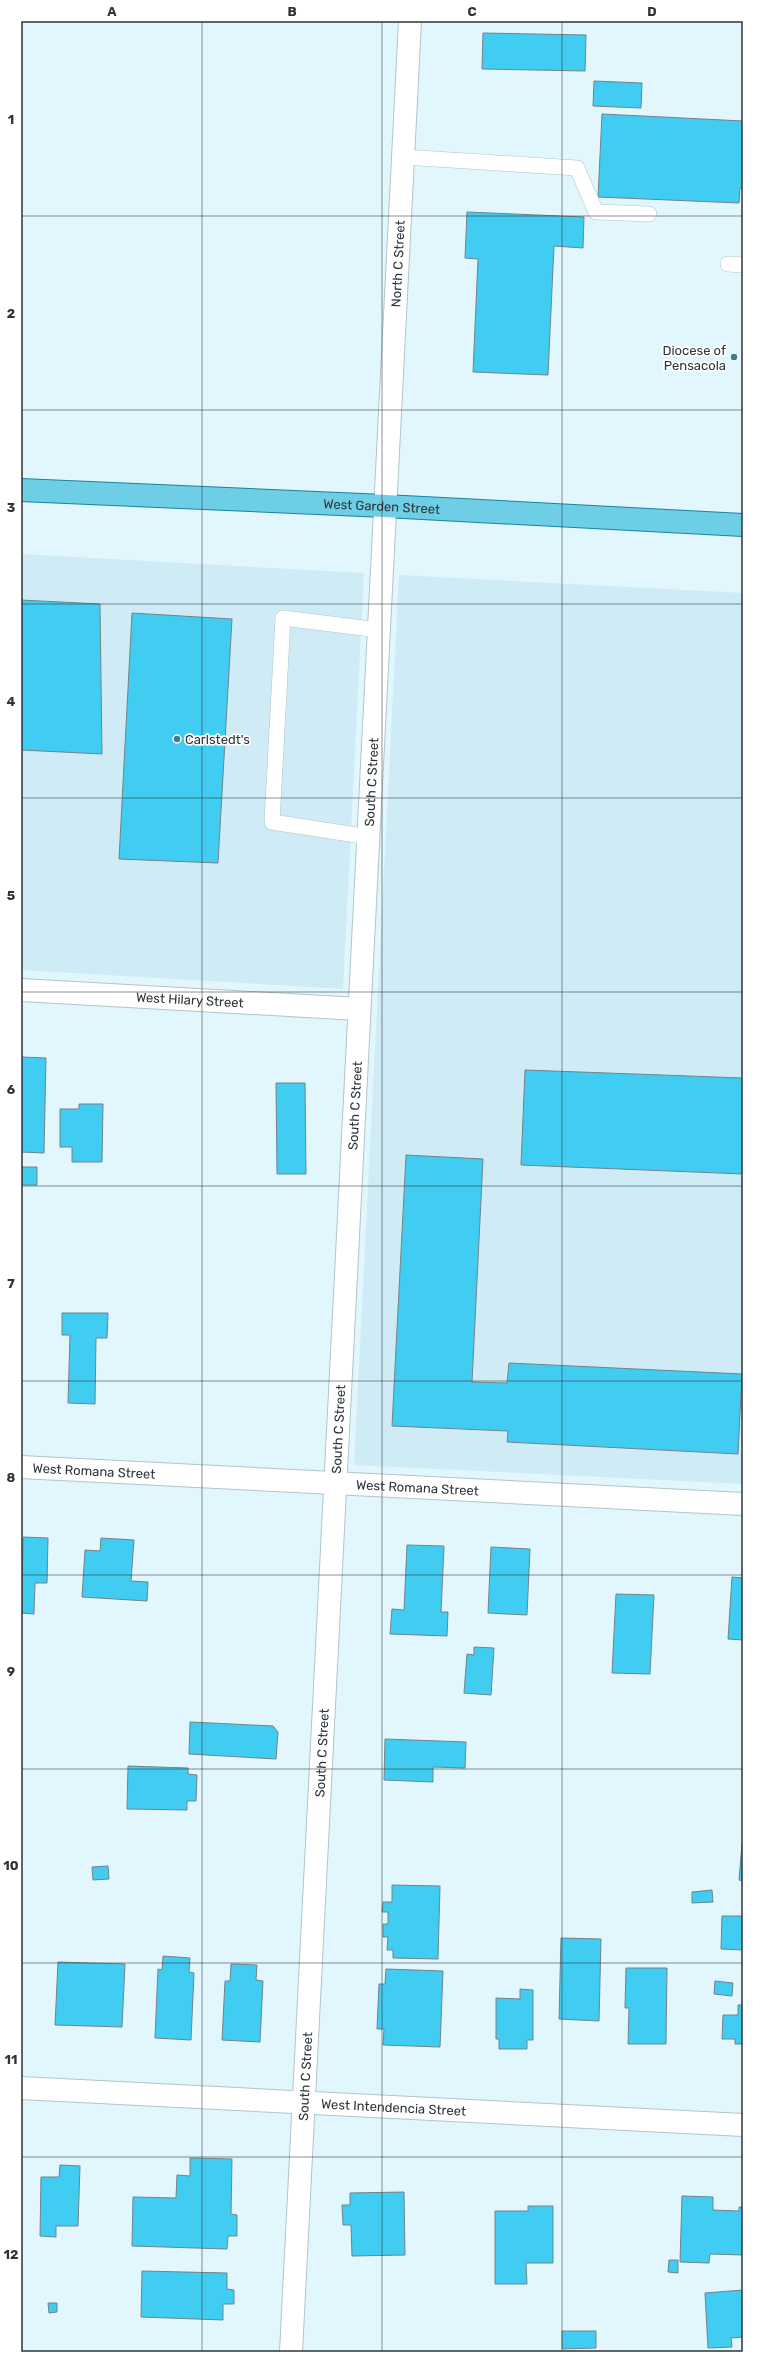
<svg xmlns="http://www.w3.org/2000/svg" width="764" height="2373" font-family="Rubik,sans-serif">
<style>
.built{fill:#cfecf6}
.building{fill:#41ccf2;stroke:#71848a}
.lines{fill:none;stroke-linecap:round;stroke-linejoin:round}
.service-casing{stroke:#b1c5cb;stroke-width:16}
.minor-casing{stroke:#b1c5cb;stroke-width:24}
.primary-casing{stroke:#18849d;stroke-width:24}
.service{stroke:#fff;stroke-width:15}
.minor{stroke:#fff;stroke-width:22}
.primary{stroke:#6ecee5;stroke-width:22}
.grid{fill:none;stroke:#2d3538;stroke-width:1;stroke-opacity:0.55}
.poi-dot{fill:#3c7c8f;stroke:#fff;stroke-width:1.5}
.labels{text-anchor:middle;stroke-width:3.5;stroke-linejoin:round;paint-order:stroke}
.street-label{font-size:13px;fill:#2d3538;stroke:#fff}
.poi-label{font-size:13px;fill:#2d3538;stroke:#fff;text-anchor:end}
.neatline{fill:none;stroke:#2d3538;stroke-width:1.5}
.grid-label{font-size:13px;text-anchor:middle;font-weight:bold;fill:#2d3538}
</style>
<rect width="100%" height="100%" fill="#e2f6fd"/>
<path class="built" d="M 21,554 L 364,573 L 343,989 L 21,970 Z
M 399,575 L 743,593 L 743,1484 L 354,1465 Z"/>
<path class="building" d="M 483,33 L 586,35 L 585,71 L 482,69 Z
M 594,81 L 642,83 L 641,108 L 593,106 Z
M 602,114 L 743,121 L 743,188 L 740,188 L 739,203 L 598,197 Z
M 467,212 L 584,217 L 583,248 L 554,246 L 548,375 L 473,372 L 478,259 L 465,258 Z
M 21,600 L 100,604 L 102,754 L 21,750 Z
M 132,613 L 232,619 L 218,863 L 119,859 Z
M 21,1057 L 46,1058 L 44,1153 L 21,1152 Z
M 525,1070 L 743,1078 L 743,1174 L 521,1165 Z
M 276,1083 L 305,1083 L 306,1174 L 277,1174 Z
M 79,1104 L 103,1104 L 102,1162 L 72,1162 L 72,1147 L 60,1147 L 60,1109 L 79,1109 Z
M 406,1155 L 483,1159 L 472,1382 L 507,1383 L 509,1363 L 742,1374 L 738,1454 L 507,1442 L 508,1431 L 392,1426 Z
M 22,1167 L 37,1167 L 37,1185 L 22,1185 Z
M 62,1313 L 108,1313 L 107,1338 L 96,1338 L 95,1404 L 68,1403 L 70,1335 L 62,1335 Z
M 23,1537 L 48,1538 L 47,1583 L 35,1583 L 34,1614 L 22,1613 Z
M 101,1538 L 134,1540 L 131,1581 L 148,1582 L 147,1601 L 82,1597 L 85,1550 L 100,1551 Z
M 407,1545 L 444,1546 L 441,1612 L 448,1612 L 447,1636 L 390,1634 L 392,1609 L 404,1610 Z
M 491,1547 L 530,1549 L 527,1615 L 488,1613 Z
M 732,1577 L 743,1578 L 743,1640 L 728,1639 Z
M 616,1594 L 654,1595 L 650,1674 L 612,1673 Z
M 474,1647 L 494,1648 L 491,1695 L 464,1693 L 467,1654 L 474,1655 Z
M 190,1722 L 273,1726 L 278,1732 L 276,1759 L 189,1754 Z
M 385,1739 L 466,1742 L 465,1768 L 433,1767 L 433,1782 L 384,1780 Z
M 128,1766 L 188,1768 L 188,1774 L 197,1775 L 196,1801 L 187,1801 L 187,1810 L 127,1809 Z
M 742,1844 L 743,1844 L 743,1881 L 739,1880 Z
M 108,1866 L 109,1879 L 93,1880 L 92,1867 Z
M 392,1885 L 440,1886 L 438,1959 L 393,1958 L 393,1950 L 387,1950 L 388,1937 L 383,1937 L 383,1924 L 388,1924 L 388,1912 L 382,1912 L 383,1902 L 392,1902 Z
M 712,1890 L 713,1902 L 692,1903 L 692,1892 Z
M 722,1916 L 743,1916 L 743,1950 L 721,1949 Z
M 561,1938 L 601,1939 L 599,2021 L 559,2019 Z
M 163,1956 L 190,1958 L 189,1972 L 194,1973 L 191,2040 L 155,2038 L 158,1969 L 162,1970 Z
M 58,1962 L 125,1964 L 122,2027 L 55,2025 Z
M 231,1964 L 257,1965 L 256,1980 L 263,1981 L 260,2042 L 222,2040 L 225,1981 L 230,1981 Z
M 626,1968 L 667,1968 L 666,2044 L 628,2044 L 629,2008 L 625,2008 Z
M 386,1969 L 443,1971 L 440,2047 L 383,2045 L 384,2029 L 377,2029 L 379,1984 L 385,1984 Z
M 715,1981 L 733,1983 L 732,1996 L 714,1994 Z
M 520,1989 L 533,1990 L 533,2040 L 527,2040 L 527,2049 L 499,2049 L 499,2039 L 496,2039 L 496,1998 L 520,1999 Z
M 738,2005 L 743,2005 L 743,2044 L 735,2044 L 735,2039 L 722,2039 L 723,2015 L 738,2015 Z
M 190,2158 L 232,2159 L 231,2214 L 237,2215 L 237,2236 L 228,2236 L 227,2249 L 132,2246 L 133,2197 L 176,2198 L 177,2175 L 190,2176 Z
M 60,2165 L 80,2166 L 78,2226 L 56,2226 L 56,2237 L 40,2236 L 41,2177 L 59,2177 Z
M 404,2192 L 405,2255 L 352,2256 L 351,2225 L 343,2225 L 342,2205 L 350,2205 L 350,2193 Z
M 682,2196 L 713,2197 L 713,2210 L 739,2211 L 739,2207 L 743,2207 L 743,2272 L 743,2255 L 710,2254 L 709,2263 L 680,2262 Z
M 528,2206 L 553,2206 L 553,2263 L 526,2263 L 527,2284 L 495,2284 L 495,2211 L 528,2211 Z
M 669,2260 L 678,2260 L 678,2273 L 668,2272 Z
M 142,2271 L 227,2273 L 227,2289 L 234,2290 L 234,2304 L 223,2304 L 223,2320 L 141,2317 Z
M 743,2290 L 743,2337 L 731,2338 L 732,2347 L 708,2348 L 705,2293 Z
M 48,2303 L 57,2303 L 57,2312 L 49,2313 Z
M 562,2331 L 596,2331 L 596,2348 L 562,2349 Z"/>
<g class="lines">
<defs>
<path id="service" d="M 403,157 L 577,168 L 596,212 L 649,214
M 728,264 L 743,265
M 369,837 L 272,822 L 283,618 L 379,630"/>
<g id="minor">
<path id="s1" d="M 21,990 L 359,1009"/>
<path id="s2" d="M 21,1467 L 743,1504"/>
<path id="s3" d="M 21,2088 L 743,2125"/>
<path id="s4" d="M 291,2352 L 410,21"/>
</g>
<g id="primary">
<path id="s5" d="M 21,490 L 385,506 L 743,525"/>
</g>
</defs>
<use href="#service" class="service-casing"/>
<use href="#minor" class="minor-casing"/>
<use href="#primary" class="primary-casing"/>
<use href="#service" class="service"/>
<use href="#minor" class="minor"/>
<use href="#primary" class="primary"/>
</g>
<path class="grid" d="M 202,21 L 202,2352M 382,21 L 382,2352M 562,21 L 562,2352M 21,216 L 743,216M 21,410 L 743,410M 21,604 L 743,604M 21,798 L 743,798M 21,992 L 743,992M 21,1186 L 743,1186M 21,1381 L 743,1381M 21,1575 L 743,1575M 21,1769 L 743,1769M 21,1963 L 743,1963M 21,2157 L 743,2157"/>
<g class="poi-dot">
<circle cx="734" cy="357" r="4"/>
<circle cx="177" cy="739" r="4"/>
</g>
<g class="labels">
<g class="street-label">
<text dy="5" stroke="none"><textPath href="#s4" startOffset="2091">North C Street</textPath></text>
<text dy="5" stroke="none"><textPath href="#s5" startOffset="361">West Garden Street</textPath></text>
<text dy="5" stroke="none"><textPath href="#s4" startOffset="1572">South C Street</textPath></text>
<text dy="5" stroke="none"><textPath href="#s1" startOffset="169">West Hilary Street</textPath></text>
<text dy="5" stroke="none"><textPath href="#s4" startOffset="1248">South C Street</textPath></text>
<text dy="5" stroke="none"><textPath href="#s4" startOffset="924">South C Street</textPath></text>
<text dy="5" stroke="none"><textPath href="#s2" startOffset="73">West Romana Street</textPath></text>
<text dy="5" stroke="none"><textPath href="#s2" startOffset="397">West Romana Street</textPath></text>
<text dy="5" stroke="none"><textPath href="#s4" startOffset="600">South C Street</textPath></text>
<text dy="5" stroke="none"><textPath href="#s4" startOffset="276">South C Street</textPath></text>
<text dy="5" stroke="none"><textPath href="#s3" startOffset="373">West Intendencia Street</textPath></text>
</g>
<g class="poi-label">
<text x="726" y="355">Diocese of<tspan x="726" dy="15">Pensacola</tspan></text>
<text x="185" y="744" text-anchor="start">Carlstedt's</text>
</g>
</g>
<rect width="764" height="2373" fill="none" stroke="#ffffff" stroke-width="44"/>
<rect x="22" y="22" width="720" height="2329" class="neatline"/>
<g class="grid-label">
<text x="112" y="16">A</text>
<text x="292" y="16">B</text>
<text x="472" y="16">C</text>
<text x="652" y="16">D</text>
<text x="11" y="124">1</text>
<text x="11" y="318">2</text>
<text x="11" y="512">3</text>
<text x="11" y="706">4</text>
<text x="11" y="900">5</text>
<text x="11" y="1094">6</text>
<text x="11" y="1288">7</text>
<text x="11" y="1482">8</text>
<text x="11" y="1676">9</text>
<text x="11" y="1870">10</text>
<text x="11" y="2064">11</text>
<text x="11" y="2259">12</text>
</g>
</svg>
